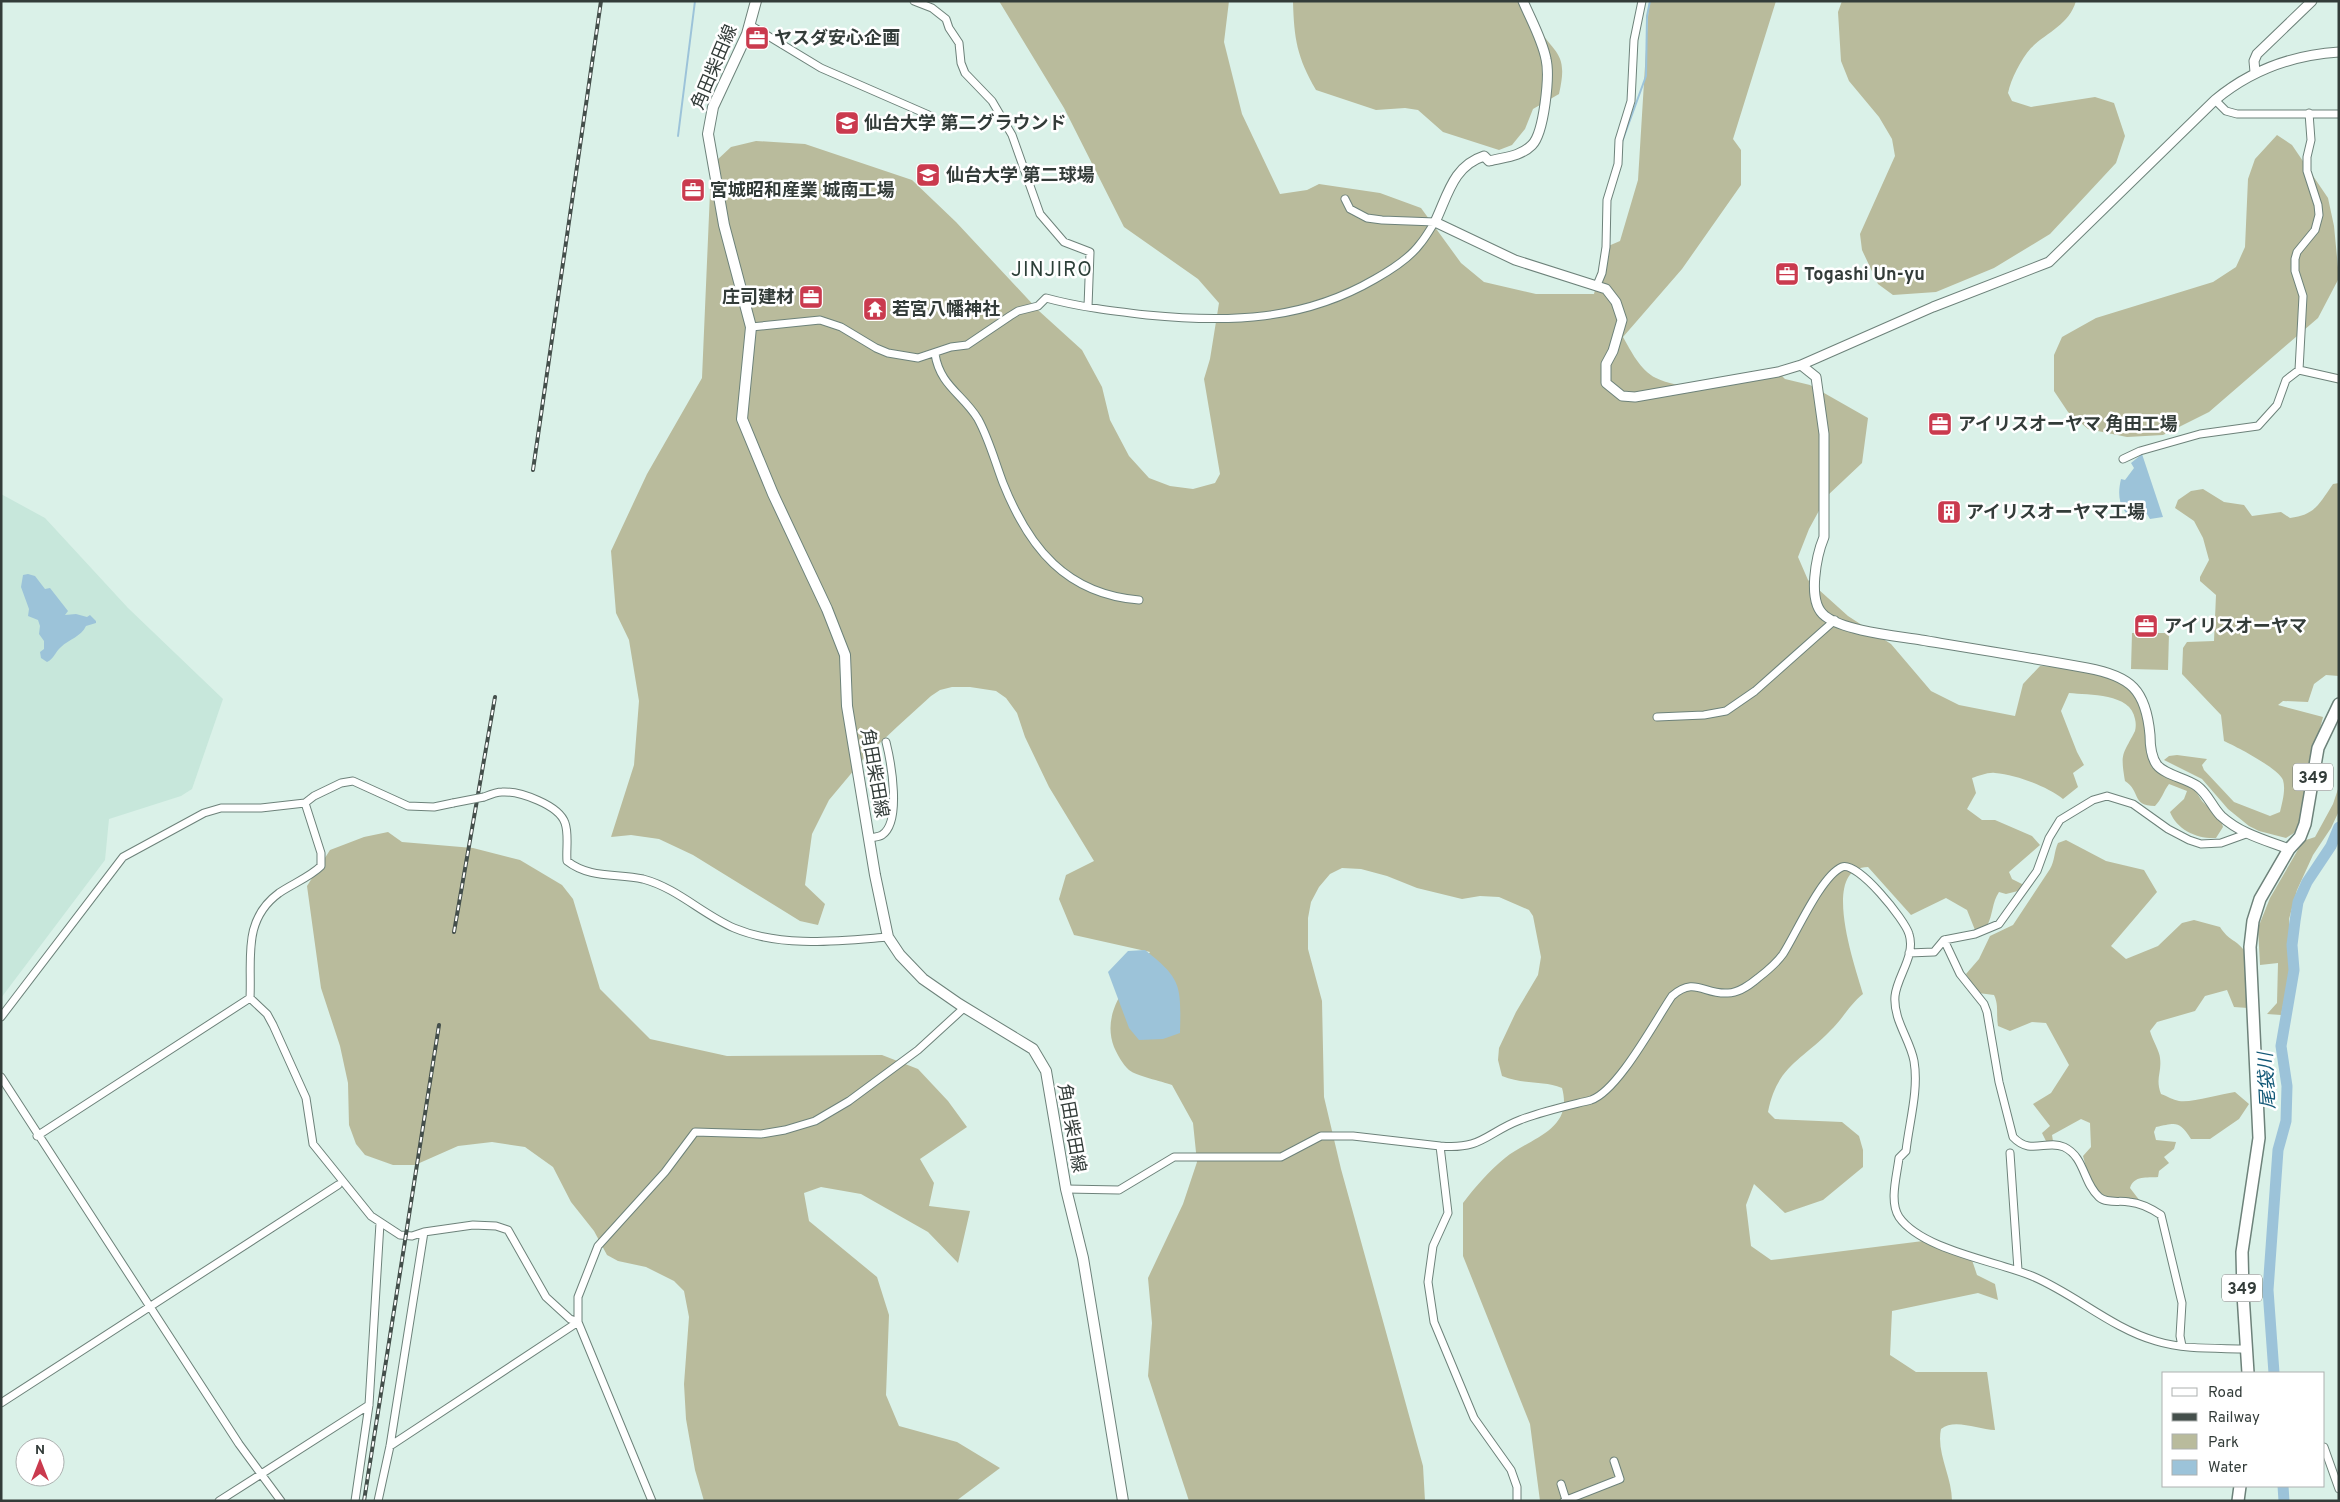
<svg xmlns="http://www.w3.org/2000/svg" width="2340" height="1502" font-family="Overpass,'Noto Sans JP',sans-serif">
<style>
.built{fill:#c7e7db}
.green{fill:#b9bb9c}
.water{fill:#9cc3d9}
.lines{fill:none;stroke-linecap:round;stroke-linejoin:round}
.stream{stroke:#9cc3d9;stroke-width:2}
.river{stroke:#9cc3d9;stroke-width:11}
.minor-casing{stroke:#6d827a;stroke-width:9}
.tertiary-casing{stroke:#6d827a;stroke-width:11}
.secondary-casing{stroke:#6d827a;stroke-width:12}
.trunk-casing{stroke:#6d827a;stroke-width:14}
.minor{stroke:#fff;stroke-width:7}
.tertiary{stroke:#fff;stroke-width:9}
.secondary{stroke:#fff;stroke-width:10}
.trunk{stroke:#fff;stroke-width:11}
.rail-casing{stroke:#444f4b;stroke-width:4}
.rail{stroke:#fff;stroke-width:2;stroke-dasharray:5.5;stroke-linecap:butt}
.minor-bridge-casing{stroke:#6d827a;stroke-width:9;stroke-linecap:butt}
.minor-bridge{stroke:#fff;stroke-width:7}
.labels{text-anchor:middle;stroke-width:5;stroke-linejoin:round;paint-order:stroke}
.shield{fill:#fff;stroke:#707674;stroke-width:1}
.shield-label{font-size:16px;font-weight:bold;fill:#333c39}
.poi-label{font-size:18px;font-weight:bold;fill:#333c39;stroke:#fff;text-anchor:start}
.street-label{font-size:18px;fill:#333c39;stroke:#fff}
.water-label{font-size:19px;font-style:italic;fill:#125877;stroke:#fff}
.quarter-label{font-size:20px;letter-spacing:1px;fill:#2c3f38;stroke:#fff}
</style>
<rect width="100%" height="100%" fill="#daf1e8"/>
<path class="built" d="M 1,494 L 45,518 L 128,608 L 223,699 L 192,789 L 181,796 L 109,819 L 105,860 L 1,998 Z"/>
<path class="green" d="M 999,1 L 1229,1 L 1224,42 L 1242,114 L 1280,194 L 1307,190 L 1319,184 L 1380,193 L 1421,208 L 1461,263 L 1484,282 L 1536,294 L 1594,294 L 1606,247 L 1620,241 L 1638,180 L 1649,1 L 1776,1 L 1733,139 L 1741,150 L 1741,185 L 1682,269 L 1623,337 C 1631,351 1640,370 1656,378 C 1693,396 1740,379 1778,372 L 1785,379 L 1810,385 L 1868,418 L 1862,463 L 1827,496 L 1809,529 L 1798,557 L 1808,580 L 1848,616 L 1891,644 L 1931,691 L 1959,705 L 2015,716 L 2023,684 L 2040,666 L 2069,667 L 2116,677 L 2135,696 L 2143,712 L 2154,768 L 2167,777 L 2193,787 L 2202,801 L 2221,820 L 2223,827 L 2216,838 C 2197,839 2177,830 2170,812 L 2184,799 L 2187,791 L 2169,784 C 2163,792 2162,799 2155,806 C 2131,806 2141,791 2125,781 C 2120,752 2123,755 2135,731 C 2136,727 2136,723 2135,719 C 2131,693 2089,695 2069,693 L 2061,711 L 2077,752 L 2084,765 L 2073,773 L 2078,787 L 2063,799 C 2046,786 2017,775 1995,773 C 1988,772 1979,776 1972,778 L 1976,793 L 1967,809 L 1982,820 L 1995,820 L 2032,836 L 2040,845 L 2009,872 L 2012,879 L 2024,885 L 2022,890 L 2006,894 L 1999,892 C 1992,902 1993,915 1987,926 L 1975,930 L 1967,910 L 1946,898 L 1911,915 L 1868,867 C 1819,867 1856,969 1863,994 C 1850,1004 1842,1020 1830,1031 C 1801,1061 1777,1066 1768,1112 L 1775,1119 L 1842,1122 L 1859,1136 L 1863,1150 L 1863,1167 L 1823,1200 L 1785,1213 L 1754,1184 L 1746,1205 L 1751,1246 L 1771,1260 L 1923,1241 L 1972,1260 L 1977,1275 L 1995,1284 L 1998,1300 L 1978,1293 L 1892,1311 L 1890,1355 L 1916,1372 L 1987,1372 L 1995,1430 C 1978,1430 1955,1418 1941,1429 C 1936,1453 1952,1476 1952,1501 L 1540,1501 L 1530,1424 L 1463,1256 L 1463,1203 C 1475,1187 1489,1171 1505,1158 C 1529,1138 1574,1131 1562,1088 C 1542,1080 1524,1085 1502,1076 L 1498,1060 L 1499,1048 L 1516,1012 L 1538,975 L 1541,957 L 1533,916 L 1529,910 L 1499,897 L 1480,896 L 1462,899 L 1417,888 L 1387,876 L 1361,869 L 1342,868 L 1330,874 L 1319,887 L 1311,902 L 1308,918 L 1308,949 L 1322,1001 L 1324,1097 L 1341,1169 L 1423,1466 L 1425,1501 L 1189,1501 L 1148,1376 L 1152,1323 L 1148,1278 L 1183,1204 L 1197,1162 L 1193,1123 L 1172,1085 C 1161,1081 1136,1076 1129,1070 C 1123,1065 1117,1054 1114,1047 C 1100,1010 1131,981 1150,952 L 1074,935 L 1059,899 L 1066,875 L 1094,861 L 1049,787 L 1025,737 L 1017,713 L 1006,698 L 996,691 L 970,687 L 952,687 L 940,690 L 931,696 L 898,726 L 865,757 L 829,800 L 812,834 L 805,885 L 825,904 L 818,925 L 800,921 L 693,855 L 659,839 L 631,835 L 611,837 L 634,765 L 639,701 L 629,640 L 616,613 L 611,551 L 647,474 L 702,378 L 711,169 L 716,161 L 731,147 L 756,141 L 805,144 L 912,180 L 956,222 L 1039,311 L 1082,350 L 1102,387 L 1110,420 L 1129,456 L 1149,478 L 1170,486 L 1193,489 L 1215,483 L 1220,474 L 1204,379 L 1210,359 L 1219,303 L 1198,279 L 1124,227 L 1064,108 Z
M 1293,1 L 1526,1 C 1529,8 1531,17 1535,23 C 1554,55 1569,51 1559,94 L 1533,109 L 1525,129 L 1512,145 L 1499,150 L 1443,132 L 1418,110 L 1405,108 L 1376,110 L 1316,90 C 1297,57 1294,39 1293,1 Z
M 1842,1 L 2076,1 C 2069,25 2047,32 2031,48 C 2021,59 2011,79 2008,93 L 2012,101 L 2031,107 L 2095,97 L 2114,103 L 2125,136 L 2116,163 L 2050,234 L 1994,268 L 1936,292 L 1893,295 L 1878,284 L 1862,250 L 1860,234 L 1895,156 L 1892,139 L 1879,117 L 1849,81 L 1841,61 L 1838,12 Z
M 2277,135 L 2292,145 L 2328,198 L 2334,226 L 2339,278 L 2318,318 L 2209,412 L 2163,435 L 2127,437 L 2088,429 L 2068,412 L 2054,391 L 2054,355 L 2062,337 L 2096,318 L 2213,282 L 2236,267 L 2245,247 L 2248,179 L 2255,159 Z
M 2339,483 L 2339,676 L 2326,675 L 2314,684 L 2308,702 L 2283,701 L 2278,705 L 2323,717 L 2309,772 L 2300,824 L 2294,833 L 2286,838 L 2259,831 L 2249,826 L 2228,809 L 2202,779 L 2164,760 L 2169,756 L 2177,755 L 2207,759 L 2202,765 L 2204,770 L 2234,802 L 2270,816 L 2280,812 C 2282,803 2286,790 2283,780 C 2278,768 2237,747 2224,741 L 2221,715 L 2182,674 L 2183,648 L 2187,642 L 2214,641 L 2216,595 L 2200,581 L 2200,577 L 2209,560 L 2203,538 L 2194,521 L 2175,508 L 2178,500 L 2191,491 L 2203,489 L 2224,502 L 2244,505 L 2252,516 L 2281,512 L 2290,518 C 2315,515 2319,504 2333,484 Z
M 2132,633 L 2169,633 L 2168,670 L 2131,669 Z
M 2339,786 L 2339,811 L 2331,828 L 2313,855 L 2297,890 L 2289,919 L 2291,968 L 2281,1015 L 2267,1014 L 2277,1003 L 2278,963 L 2260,965 L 2258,928 L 2270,898 L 2303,841 L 2315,837 L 2333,804 Z
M 388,832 L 402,842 L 473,848 L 520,860 L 562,885 L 573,899 L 600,989 L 650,1039 L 727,1056 L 882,1055 L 918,1069 L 948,1101 L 967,1127 L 920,1159 L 934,1183 L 929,1206 L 970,1211 L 958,1263 L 928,1232 L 861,1194 L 821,1187 L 804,1193 L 809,1221 L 877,1277 L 889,1315 L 886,1395 L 899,1426 L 957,1442 L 1000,1468 L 956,1501 L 704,1501 L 695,1470 L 686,1419 L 684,1384 L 689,1317 L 684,1291 L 674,1281 L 646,1267 L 618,1261 L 607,1255 L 594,1231 L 571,1202 L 553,1167 L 525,1147 L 492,1142 L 458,1146 L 415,1165 L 393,1165 L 365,1155 L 356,1144 L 349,1125 L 348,1083 L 340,1046 L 321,988 L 307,886 L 330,850 L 364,837 Z
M 2066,840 L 2106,861 L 2144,870 L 2157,892 L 2111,946 L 2126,959 L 2158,946 L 2182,923 L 2194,920 L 2220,927 C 2229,941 2235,939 2243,949 C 2250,957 2247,996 2248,1008 L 2234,1007 L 2227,990 L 2205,996 L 2195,1011 L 2157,1022 L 2150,1031 C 2152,1039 2160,1052 2160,1058 C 2162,1073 2155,1078 2161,1094 C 2167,1096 2173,1100 2179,1101 C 2192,1103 2220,1094 2235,1092 L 2249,1104 L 2239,1119 L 2210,1139 L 2191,1139 C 2179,1120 2176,1123 2156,1127 L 2154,1132 L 2156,1140 L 2176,1142 L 2174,1149 L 2164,1157 L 2169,1163 L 2159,1171 L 2158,1177 C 2147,1178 2134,1175 2130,1188 L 2140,1201 C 2098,1197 2094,1198 2083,1156 L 2091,1147 L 2090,1123 L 2081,1119 L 2052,1135 L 2053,1141 L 2048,1145 L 2042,1133 L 2050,1126 L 2033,1104 L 2051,1093 L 2069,1065 L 2046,1023 L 2032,1022 L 2010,1031 L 1998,1026 C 1996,1015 1999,1005 1994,995 L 1978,993 L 1966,974 L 1979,959 L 1990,936 L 2013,925 L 2050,869 C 2055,860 2054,852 2058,843 Z"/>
<path class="water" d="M 2142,454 L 2163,517 L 2150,519 L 2147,514 L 2127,514 C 2118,504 2118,492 2121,479 L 2125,480 L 2134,468 L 2131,463 Z
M 28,574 L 35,576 L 45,589 L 50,588 L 68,611 L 65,615 L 76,614 L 87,617 L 90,615 L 96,621 L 96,623 L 86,626 C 81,637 69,639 61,647 C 55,652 54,659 47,662 L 41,658 L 40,652 L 44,649 L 44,641 L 39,634 L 40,626 L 38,620 L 28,616 L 29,609 L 21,587 L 23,575 Z
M 1145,950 C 1182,979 1181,986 1180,1033 L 1163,1039 L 1139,1040 L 1129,1028 L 1108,972 L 1128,951 Z"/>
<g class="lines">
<path class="stream" d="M 678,136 L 695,1
M 1622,142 L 1646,76 L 1647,16 L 1650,1"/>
<path class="river" d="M 2274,1373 L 2268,1290 L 2278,1150 L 2286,1121 L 2287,1086 L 2281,1046 L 2294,970 L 2292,945 L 2295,921 L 2298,902 L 2307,882 L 2331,846 L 2339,827
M 2283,1486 L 2284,1501"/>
<defs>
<path id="minor" d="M 914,1 L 932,8 L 946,19 L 949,28 L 959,43 L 961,63 L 965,73 L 992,101 L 1012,135 L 1040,214 L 1064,242 L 1090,252 L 1088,307
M 750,25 L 821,68 L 931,116
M 2215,100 L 2226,111 L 2237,114 L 2339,114
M 1345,199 L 1350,209 L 1367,218 L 1382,220 L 1435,222
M 1597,285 L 1602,273 L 1606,247 L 1607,200 L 1618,164 L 1619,140 L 1631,101 L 1634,40 L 1642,1
M 751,327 L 820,320 L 841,327 L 876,348 L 888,353 L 918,358 L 951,347 L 967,345 L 1010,316 L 1018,311 L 1038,306 L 1046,298 C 1079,307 1113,311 1147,315 C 1229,323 1303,321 1375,279 C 1391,270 1409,259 1420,244 C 1426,237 1430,229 1435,222
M 935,354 C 940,386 963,394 978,419 C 989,439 995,462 1003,483 C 1029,548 1066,594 1139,600
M 2299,370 L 2303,296 L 2295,271 L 2295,259 L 2297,252 L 2315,230 L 2319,215 L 2318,205 L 2307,171 L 2307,157 L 2311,140 L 2309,113
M 2123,459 L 2140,451 L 2200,434 L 2258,426 L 2277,405 L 2286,380 L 2299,370 L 2339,379
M 1657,717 L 1704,715 L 1726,711 L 1755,691 L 1835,620
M 484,797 C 489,795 496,792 502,792 C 520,791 559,805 565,823 C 569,834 566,849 567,861 C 590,879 617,873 643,879 C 677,888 702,914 734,928 C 782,948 837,941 888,937
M 305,803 L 321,853 L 321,866 C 310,877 292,884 279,893 C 242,920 252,959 250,998 L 267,1014 L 273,1025 L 306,1098 L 313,1144 L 371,1216 L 400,1235 L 412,1236 L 424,1232 L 473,1225 L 496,1226 L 508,1230 L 546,1297 L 570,1319 L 578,1322
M 870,838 C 874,837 879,837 882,835 C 902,822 891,762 886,742
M 1944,940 L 1960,974 L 1984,1004 L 1987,1012 L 1999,1082 L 2013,1137 C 2031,1156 2046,1139 2064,1147 C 2085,1157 2083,1183 2099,1197 C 2107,1204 2120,1200 2129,1202 C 2141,1203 2152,1209 2161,1215 L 2182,1303 L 2180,1336 L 2182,1346
M 1909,953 L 1934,952 L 1944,940 L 1975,934 L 1999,924 L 2037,871 L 2049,838 L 2060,820 L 2093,800 L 2107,796 L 2133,804 L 2168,829 L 2189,840 L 2201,844 L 2221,843 L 2246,834
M 1,1017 L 123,857 L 204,813 L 221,808 L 261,808 L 305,803 L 314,796 L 341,783 L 353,781 L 408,806 L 434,807 L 453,803
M 1,1077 L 239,1444 L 281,1501
M 37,1136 L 250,998
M 1440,1146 C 1482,1150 1486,1133 1520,1120 C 1543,1111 1567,1106 1591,1100 C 1618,1091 1655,1021 1672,996 C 1695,976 1704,995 1728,993 C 1738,993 1751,984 1758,978 C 1767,971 1776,964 1783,954 C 1796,934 1821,876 1842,867 C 1858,861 1905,920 1909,934 C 1916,956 1897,976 1895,996 C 1893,1020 1910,1039 1914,1061 C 1919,1090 1909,1123 1906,1151 L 1899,1158 C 1897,1175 1889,1202 1899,1217 C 1922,1250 1996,1261 2032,1276 C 2075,1294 2111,1328 2156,1341 C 2185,1350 2216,1348 2246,1349
M 2010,1153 L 2018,1270
M 1066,1189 L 1119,1190 L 1174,1157 L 1281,1157 L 1321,1136 L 1353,1136 L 1440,1146 L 1448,1213 L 1433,1246 L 1428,1282 L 1434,1322 L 1474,1418 L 1511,1470 L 1517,1487 L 1517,1501
M 1,1403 L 338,1185
M 390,1446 L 578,1322
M 2324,1447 L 2339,1489
M 1561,1484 L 1566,1500
M 219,1501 L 369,1405
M 355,1501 L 369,1405 L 380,1223
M 378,1501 L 390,1446 L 424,1232
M 652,1501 L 578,1322 L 578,1297 L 598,1246 L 665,1172 L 695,1132 L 761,1134 L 785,1130 L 815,1121 L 849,1101 L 918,1050 L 965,1007
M 1564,1501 L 1620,1479 L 1614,1461"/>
<path id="tertiary" d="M 1523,1 C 1531,20 1542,39 1546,59 C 1550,76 1544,133 1532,145 C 1520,157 1504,157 1489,161 L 1484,156 C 1453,166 1448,195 1435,222 L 1515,260 L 1606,289 L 1616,302 L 1622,320 L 1613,351 L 1606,364 L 1606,383 L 1622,396 L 1635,397 L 1778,372 L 1801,365 L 1933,307 L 2049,262 L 2215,100 C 2251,70 2292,55 2339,52
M 2255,72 L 2254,61 L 2257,54 L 2312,1
M 1801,365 L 1816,377 L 1824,434 L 1824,537 C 1817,554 1806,602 1825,616 C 1844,631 1897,636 1921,640 C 1976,649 2032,658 2087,668 C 2131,676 2146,690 2150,735 C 2150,745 2151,757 2157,765 C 2165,775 2186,778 2197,786 C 2208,794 2212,807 2221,816 C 2241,834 2265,840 2289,849"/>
<path id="secondary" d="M 756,1 L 747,34 L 713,107 L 708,134 L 724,225 L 751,327 L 742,419 L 773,494 L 827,609 L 845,655 L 847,706 L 875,875 L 888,937 L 900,955 L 923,979 L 959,1004 L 1033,1049 L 1046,1071 L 1066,1189 L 1083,1258 L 1123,1501"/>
<path id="trunk" d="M 2248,1373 L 2243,1294 L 2242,1252 L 2259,1138 L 2250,947 L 2253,921 L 2260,899 L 2289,849 L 2300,837 L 2305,824 L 2318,748 L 2339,704
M 2238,1501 L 2240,1486"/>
</defs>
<use href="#minor" class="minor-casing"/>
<use href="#tertiary" class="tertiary-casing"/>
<use href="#secondary" class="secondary-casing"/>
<use href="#trunk" class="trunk-casing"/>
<use href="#minor" class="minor"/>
<use href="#tertiary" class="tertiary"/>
<use href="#secondary" class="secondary"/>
<use href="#trunk" class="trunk"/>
<defs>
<path id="rail" d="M 533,470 L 601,1
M 454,932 L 495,697
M 364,1501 L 439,1025"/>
</defs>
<use href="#rail" class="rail-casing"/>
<use href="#rail" class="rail"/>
<defs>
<path id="minor-bridge" d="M 453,803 L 484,797"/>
</defs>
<use href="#minor-bridge" class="minor-bridge-casing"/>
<use href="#minor-bridge" class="minor-bridge"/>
</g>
<defs>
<symbol id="office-square" viewBox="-11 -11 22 22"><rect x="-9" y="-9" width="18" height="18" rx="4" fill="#ca3a4e" stroke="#fff"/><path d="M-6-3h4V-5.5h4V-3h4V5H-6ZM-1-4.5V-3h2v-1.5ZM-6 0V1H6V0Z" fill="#fff"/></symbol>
<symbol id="university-square" viewBox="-11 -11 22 22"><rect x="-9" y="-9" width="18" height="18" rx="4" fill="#ca3a4e" stroke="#fff"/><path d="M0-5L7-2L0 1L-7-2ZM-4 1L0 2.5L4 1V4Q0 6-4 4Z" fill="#fff"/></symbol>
<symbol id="temple-square" viewBox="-11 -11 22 22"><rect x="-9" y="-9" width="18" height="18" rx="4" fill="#ca3a4e" stroke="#fff"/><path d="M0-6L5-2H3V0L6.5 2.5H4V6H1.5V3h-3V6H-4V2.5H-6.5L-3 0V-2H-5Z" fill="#fff"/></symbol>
<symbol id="building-square" viewBox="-11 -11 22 22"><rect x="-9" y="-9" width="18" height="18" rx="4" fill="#ca3a4e" stroke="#fff"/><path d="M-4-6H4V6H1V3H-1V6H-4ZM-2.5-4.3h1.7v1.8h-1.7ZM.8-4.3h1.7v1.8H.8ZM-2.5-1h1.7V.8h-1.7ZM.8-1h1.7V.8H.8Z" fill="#fff"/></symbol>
</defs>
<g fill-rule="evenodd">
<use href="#office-square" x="743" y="24" width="28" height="28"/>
<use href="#university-square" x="833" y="109" width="28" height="28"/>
<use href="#university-square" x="914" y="161" width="28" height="28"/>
<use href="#office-square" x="679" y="176" width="28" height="28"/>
<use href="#office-square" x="1773" y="260" width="28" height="28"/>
<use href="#office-square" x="797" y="283" width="28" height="28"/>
<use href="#temple-square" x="861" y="295" width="28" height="28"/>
<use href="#office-square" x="1926" y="410" width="28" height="28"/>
<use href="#building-square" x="1935" y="498" width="28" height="28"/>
<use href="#office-square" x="2132" y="612" width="28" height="28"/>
</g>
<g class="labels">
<g class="shield">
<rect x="2293" y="763.5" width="40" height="27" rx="4"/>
<rect x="2222" y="1274.5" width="40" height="27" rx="4"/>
</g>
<g class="shield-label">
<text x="2313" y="783">349</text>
<text x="2242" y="1294">349</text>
</g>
<g class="poi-label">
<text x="774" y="44">ヤスダ安心企画</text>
<text x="864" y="129">仙台大学 第二グラウンド</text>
<text x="946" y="181">仙台大学 第二球場</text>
<text x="710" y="196">宮城昭和産業 城南工場</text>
<text x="1804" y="280">Togashi Un-yu</text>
<text x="794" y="303" text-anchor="end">庄司建材</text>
<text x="892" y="315">若宮八幡神社</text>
<text x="1958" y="430">アイリスオーヤマ 角田工場</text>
<text x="1966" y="518">アイリスオーヤマ工場</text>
<text x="2164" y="632">アイリスオーヤマ</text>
</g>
<g class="street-label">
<text transform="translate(714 67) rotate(-67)" y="6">角田柴田線</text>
<text transform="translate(875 773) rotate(80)" y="6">角田柴田線</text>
<text transform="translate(1072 1128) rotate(80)" y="6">角田柴田線</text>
</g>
<g class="water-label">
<text transform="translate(2266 1081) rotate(-93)" y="7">尾袋川</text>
</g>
<g class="quarter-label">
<text x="1052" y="276">JINJIRO</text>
</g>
</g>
<rect width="2340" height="1502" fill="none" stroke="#333c39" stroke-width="5"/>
<rect x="2162" y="1372" width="162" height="115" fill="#ffffff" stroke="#adb1b0"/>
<rect x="2172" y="1388" width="25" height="8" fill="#ffffff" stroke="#adb1b0"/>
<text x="2208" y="1397" font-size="15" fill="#333c39">Road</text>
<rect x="2172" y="1413" width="25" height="8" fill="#444f4b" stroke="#adb1b0"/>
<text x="2208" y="1422" font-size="15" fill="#333c39">Railway</text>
<rect x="2172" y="1434" width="25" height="15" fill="#b9bb9c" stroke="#adb1b0"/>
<text x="2208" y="1447" font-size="15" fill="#333c39">Park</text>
<rect x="2172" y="1460" width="25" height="15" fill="#9cc3d9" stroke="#adb1b0"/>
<text x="2208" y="1472" font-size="15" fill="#333c39">Water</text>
<g transform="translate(40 1462)"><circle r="24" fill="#ffffff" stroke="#adb1b0"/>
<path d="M0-4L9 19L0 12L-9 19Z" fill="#ca3a4e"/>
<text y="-8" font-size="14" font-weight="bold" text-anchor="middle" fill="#333c39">N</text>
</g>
</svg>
